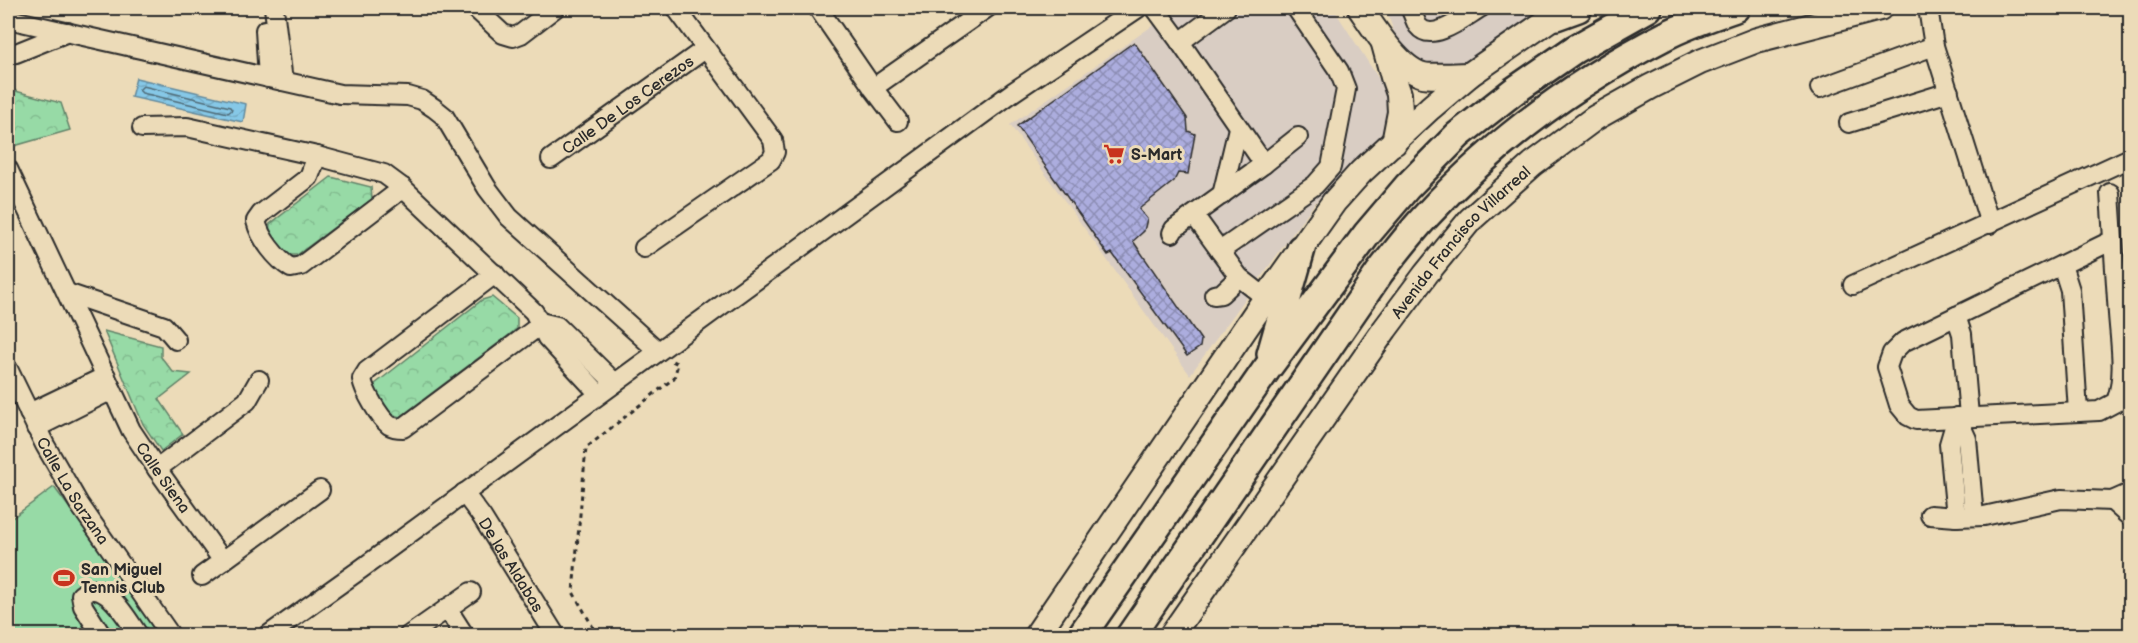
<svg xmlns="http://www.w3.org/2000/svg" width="2138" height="643" font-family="'Balsamiq Sans',sans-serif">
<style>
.built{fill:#d9cdc3}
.forest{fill:url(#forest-crowns);stroke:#618268;stroke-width:1.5}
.garden{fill:#97daa6;stroke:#618268;stroke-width:1.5}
.water{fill:url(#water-waves);stroke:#62899c;stroke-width:1.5}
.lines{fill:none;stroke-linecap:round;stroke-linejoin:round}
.shore{stroke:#4f6a76;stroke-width:1.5}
.building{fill:url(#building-cross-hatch);stroke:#2b2b2b;stroke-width:1.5}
.minor-casing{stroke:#2b2b2b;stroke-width:22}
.major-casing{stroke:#2b2b2b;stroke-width:28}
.highway-casing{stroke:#2b2b2b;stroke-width:32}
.path{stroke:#2b2b2b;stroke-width:3;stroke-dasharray:4.5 4.5;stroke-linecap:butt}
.minor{stroke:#ecdbb8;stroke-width:18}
.major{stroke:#ecdbb8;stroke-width:24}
.highway{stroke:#ecdbb8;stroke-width:27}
.labels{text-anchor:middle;stroke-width:6;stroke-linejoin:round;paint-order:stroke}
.street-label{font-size:16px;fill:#2b2b2b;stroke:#ecdbb8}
.poi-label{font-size:16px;font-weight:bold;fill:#2b2b2b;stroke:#ecdbb8;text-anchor:start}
</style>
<defs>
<pattern id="forest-crowns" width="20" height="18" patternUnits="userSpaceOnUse" patternTransform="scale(1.5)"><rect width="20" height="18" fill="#97daa6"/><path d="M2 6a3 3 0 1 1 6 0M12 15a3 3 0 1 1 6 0" fill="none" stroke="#82bb8f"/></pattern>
<pattern id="water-waves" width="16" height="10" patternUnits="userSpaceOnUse" patternTransform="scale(1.5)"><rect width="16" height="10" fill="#86c8e7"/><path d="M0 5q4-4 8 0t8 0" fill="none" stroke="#74acc6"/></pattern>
<pattern id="building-cross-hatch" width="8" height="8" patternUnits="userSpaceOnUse" patternTransform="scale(1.5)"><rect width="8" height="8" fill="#acadde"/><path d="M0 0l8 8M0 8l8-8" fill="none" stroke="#8c8db4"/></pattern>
</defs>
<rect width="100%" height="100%" fill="#ecdbb8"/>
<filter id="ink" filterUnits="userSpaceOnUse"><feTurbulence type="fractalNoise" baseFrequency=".0167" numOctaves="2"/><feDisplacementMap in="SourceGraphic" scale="12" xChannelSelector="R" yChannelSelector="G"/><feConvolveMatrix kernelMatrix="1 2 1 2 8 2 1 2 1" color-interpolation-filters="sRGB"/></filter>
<g filter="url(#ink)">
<path class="built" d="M 1178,8 L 1333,8 L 1386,90 L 1388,129 L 1314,204 L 1190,375 L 1010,125 Z
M 1386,8 L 1550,8 L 1461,66 L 1425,66 L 1410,57 L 1396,39 Z"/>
<path class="forest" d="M 8,89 L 61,103 L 70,130 L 14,146 L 10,138 C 20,127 18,116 8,106 Z
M 331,177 L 371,187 L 372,199 L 297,255 L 285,255 L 269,232 L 270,224 Z
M 492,297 L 517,318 L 517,329 L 400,417 C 387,414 376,397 375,384 L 482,300 Z
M 104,331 L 161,346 L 161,357 L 173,372 L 191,374 L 159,399 L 183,434 L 161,451 L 143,424 Z"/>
<path class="garden" d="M 54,487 L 163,635 L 8,635 L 8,521 Z"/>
<path class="water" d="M 136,78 L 246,104 L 243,122 L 131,97 Z"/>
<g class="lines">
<path class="shore" d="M 143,86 L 230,107 L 232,110 L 228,113 L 142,93 L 139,90 Z"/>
</g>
<path class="building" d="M 1134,42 L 1187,118 L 1188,131 L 1195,134 L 1188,174 L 1178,173 L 1174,181 L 1139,209 L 1147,219 L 1144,231 L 1133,241 L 1201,340 L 1200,347 L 1187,356 L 1112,253 L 1108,255 L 1017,126 Z"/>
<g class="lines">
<defs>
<g id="minor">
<path d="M 274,8 L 283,81"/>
<path d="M 475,8 L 503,34 L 513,37 L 521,34 L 555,8"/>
<path d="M 818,8 L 873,88 L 898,121"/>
<path d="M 1155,8 L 1180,42"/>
<path d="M 1226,8 L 1180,42 L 1264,164 L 1298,137"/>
<path d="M 1410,8 C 1413,13 1415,21 1418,26 C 1432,44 1466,16 1480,8"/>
<path d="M 1928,8 L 1934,46 L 1990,224"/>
<path d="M 8,19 L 340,94 L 408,96 L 422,100 L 434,108 L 444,116 L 487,188 L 509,217 L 658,351"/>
<path d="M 265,30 L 268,78"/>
<path d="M 8,54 L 16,53 L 68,32"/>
<path d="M 873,88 L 987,8"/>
<path d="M 1820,88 L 1934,46"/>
<path d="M 1849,123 L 1949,92"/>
<path d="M 142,128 L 187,127 L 317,156 L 384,174 L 403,188 L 534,312 L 547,338 L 599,394"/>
<path d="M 317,156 L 309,177 L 261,214 L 256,221 C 260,238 276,259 291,268 L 301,266 L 403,188"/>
<path id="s1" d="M 551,159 L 705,49"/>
<path id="s2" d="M 8,169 L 131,430 L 157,469 L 223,561"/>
<path d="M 2110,193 C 2113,234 2115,274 2118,314 C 2120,343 2126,375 2116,402 L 2099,411 L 1916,420 L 1908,416 L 1899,405 L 1887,367 L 1892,353 L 1903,342 L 2113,240"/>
<path d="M 1222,195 L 1238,128"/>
<path d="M 1194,215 L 1239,277 L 1266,298"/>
<path d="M 1172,233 L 1174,229 L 1264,164"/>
<path d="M 644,248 L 771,160 L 775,152 L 773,140 L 676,8"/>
<path d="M 1220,251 L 1315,185 L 1331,167 L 1346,89 L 1339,71 L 1296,8"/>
<path d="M 2062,265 L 2070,290 L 2078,412"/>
<path d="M 495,274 L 367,371 L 362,379 C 364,391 379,417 389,425 C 394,428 398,428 403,428 L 535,329 L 540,322"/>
<path d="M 1853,285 L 2130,158"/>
<path d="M 67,293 L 164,326 L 176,340"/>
<path d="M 1214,295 L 1221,294 L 1239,277"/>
<path d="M 1956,316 L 1962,334 L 1969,416"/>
<path d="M 540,322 L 557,326 L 615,383"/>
<path id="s3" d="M 8,369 L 45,445 L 79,504 L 171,636"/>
<path d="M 29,413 L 106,376"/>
<path d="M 1957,417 L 1967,439 L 1974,516"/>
<path d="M 36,428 L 112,390"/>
<path d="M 157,469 L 247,401 L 259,380"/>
<path id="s4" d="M 464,493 L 482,517 L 556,636"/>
<path d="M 2112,501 L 2130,517"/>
<path d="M 1930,515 L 1956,517 L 1984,516 L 2061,499 L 2112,501 L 2130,493"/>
<path d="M 1956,517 L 1949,444 L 1957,417"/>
<path d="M 202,576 L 320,490"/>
<path d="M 447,608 L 465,636"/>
<path d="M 102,636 L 83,606 L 81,595 C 104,575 127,619 139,636"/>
<path d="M 267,636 L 361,569 L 1013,92 L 1138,8"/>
<path d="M 408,636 L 471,592"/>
</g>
<g id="major">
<path d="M 1360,8 C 1373,27 1399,69 1423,75 C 1431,77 1458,75 1469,75"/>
<path d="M 1384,44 L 1393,77 L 1399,94 L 1400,112 L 1394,143"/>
<path d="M 1036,636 L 1266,298 L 1334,202 L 1361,172 L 1430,108 L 1469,75 L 1566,8"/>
<path id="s5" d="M 1171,636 L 1385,329 L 1426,274 L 1470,220 L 1533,164 L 1595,118 L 1650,87 L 1700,62 L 1757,40 L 1880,8"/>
</g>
<path id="highway" d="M 1556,16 L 1578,8
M 1271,354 L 1301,249
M 1081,636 L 1266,370 L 1367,234 L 1407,187 L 1458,135 L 1514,91 L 1575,49 L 1648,8
M 1130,636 L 1380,272 C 1395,253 1410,233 1427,215 C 1495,141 1577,81 1667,35 C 1688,24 1713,16 1735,8"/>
</defs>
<use href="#minor" class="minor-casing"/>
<use href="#major" class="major-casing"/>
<use href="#highway" class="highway-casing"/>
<path class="path" d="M 598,636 L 573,592 L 586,448 L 674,378 L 678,364 L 672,361"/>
<use href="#minor" class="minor"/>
<use href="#major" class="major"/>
<use href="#highway" class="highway"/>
</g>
</g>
<defs>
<symbol id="supermarket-bare" viewBox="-9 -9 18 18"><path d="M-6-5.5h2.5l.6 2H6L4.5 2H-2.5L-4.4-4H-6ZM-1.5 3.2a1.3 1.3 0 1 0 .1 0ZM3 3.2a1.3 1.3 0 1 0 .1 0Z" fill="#c8321e" stroke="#ecdbb8" stroke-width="2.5" paint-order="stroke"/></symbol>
<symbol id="stadium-bare" viewBox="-9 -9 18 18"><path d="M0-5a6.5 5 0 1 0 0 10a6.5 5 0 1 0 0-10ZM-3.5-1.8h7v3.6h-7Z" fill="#c8321e" stroke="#ecdbb8" stroke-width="2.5" paint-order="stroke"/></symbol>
</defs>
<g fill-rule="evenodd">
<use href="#supermarket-bare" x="1099" y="139" width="30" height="30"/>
<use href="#stadium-bare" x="49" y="563" width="30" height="30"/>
</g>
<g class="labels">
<g class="street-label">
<text dy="6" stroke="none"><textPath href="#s1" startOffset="94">Calle De Los Cerezos</textPath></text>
<text dy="6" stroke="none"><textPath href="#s5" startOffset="490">Avenida Francisco Villarreal</textPath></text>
<text dy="6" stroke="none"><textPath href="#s2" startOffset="346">Calle Siena</textPath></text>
<text dy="6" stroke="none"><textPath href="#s3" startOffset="138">Calle La Sarzana</textPath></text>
<text dy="6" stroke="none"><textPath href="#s4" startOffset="86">De las Aldabas</textPath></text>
</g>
<g class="poi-label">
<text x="1131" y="160">S-Mart</text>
<text x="81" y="575">San Miguel<tspan x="81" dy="18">Tennis Club</tspan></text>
</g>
</g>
<rect width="2138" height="643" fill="none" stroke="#ecdbb8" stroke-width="30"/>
<rect x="15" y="15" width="2108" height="613" fill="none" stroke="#2b2b2b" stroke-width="2" filter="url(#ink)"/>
</svg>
